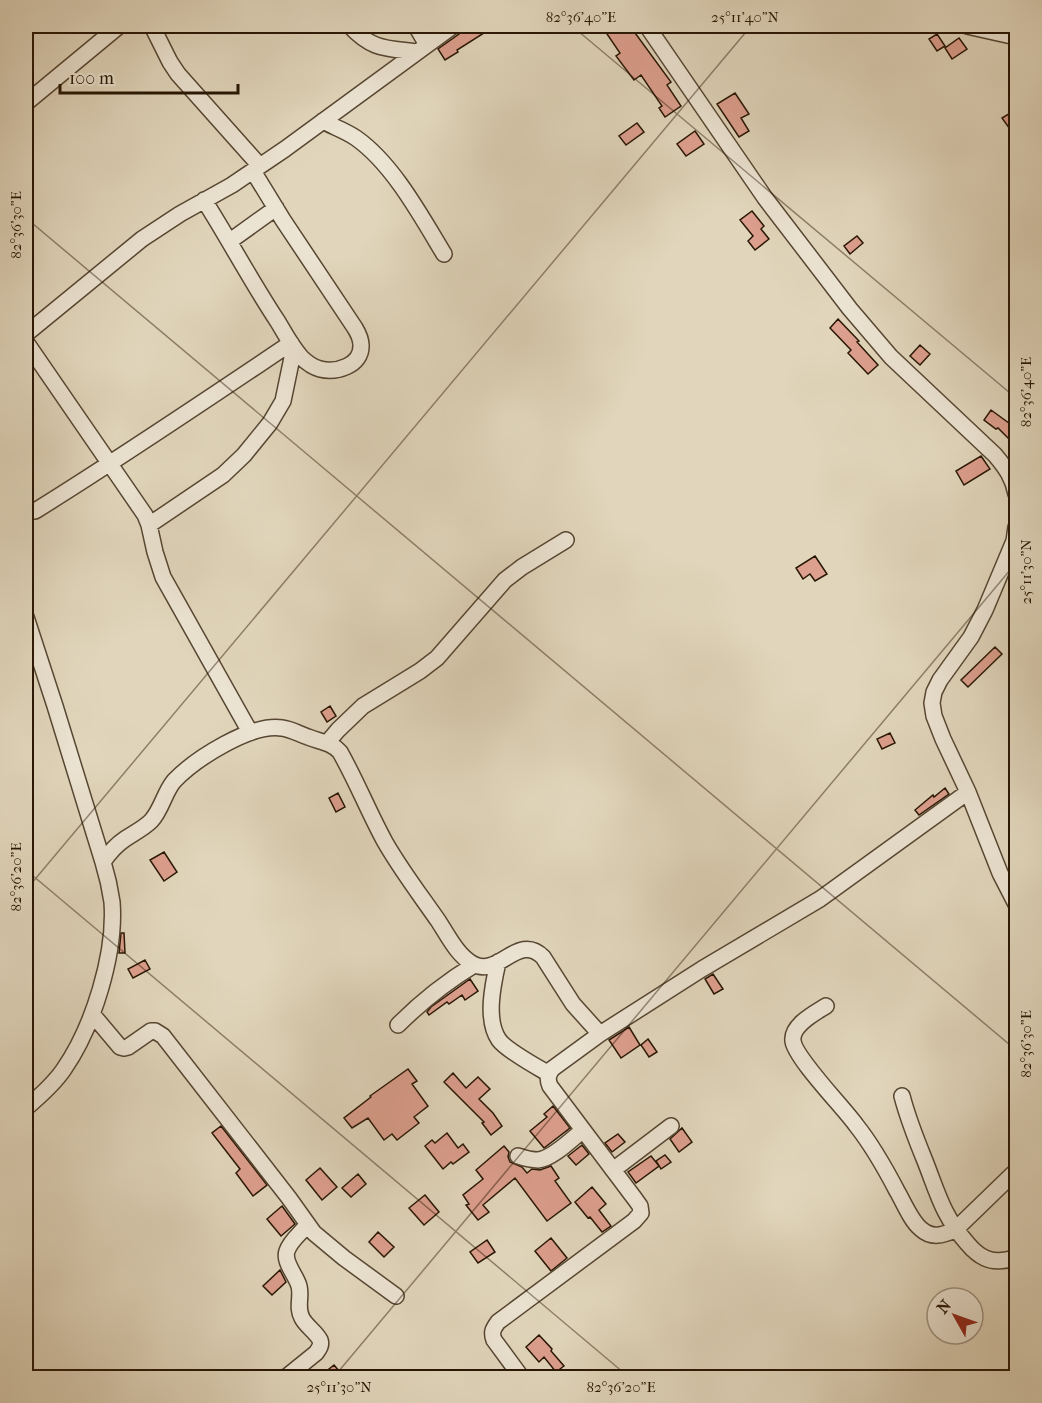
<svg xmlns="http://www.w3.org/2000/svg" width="1042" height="1403" font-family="'IM FELL French Canon',serif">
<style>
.building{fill:#dd9f8e;stroke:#281604;stroke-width:1.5}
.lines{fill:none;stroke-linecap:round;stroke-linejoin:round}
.minor-casing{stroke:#564632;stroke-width:18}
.minor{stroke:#ece4d3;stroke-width:15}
.ticks{fill:none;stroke:#281604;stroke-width:1.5;stroke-opacity:0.45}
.neatline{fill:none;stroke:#281604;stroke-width:2}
.ticks-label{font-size:15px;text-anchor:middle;fill:#281604}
</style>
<rect width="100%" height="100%" fill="#e1d6bc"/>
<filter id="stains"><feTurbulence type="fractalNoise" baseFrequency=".00333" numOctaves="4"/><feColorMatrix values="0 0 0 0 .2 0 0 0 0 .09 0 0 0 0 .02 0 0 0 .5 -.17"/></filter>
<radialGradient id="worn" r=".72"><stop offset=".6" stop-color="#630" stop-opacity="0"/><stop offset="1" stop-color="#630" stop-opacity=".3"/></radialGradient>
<path class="building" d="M 466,26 L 495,26 L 457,50 L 458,52 L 445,60 L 438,49 L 459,34 L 462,28 Z
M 614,26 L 630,26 L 671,82 L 667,85 L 681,106 L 665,117 L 659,108 L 662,106 L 641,75 L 634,80 L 616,56 L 620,53 L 605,31 Z
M 937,34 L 945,46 L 937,51 L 929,39 Z
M 959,38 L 967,49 L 952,59 L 945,48 Z
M 735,93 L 749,114 L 741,118 L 749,131 L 739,137 L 717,104 Z
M 1012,112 L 1017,118 L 1017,139 L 1002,118 Z
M 637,123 L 644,132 L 626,145 L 619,136 Z
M 695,131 L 704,144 L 686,156 L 677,144 Z
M 752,211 L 764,226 L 761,229 L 769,239 L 755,250 L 748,241 L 753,236 L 740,220 Z
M 857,236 L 863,243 L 850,254 L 844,246 Z
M 838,319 L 859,341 L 857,342 L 878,365 L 868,374 L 848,353 L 851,350 L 830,328 Z
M 920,345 L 930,354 L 920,365 L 910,356 Z
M 991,410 L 1017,429 L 1017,437 L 1012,442 L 998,428 L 996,429 L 984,420 Z
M 981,456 L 990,469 L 964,485 L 956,471 Z
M 815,556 L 827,574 L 815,581 L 810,574 L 803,579 L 796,568 Z
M 995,647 L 1002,654 L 968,687 L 961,680 Z
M 330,706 L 336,716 L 327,722 L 321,712 Z
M 890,733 L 895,743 L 882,749 L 877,739 Z
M 945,788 L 949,794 L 919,815 L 915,810 L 933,795 L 934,797 Z
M 338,793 L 345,807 L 336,812 L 329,798 Z
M 164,852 L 177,872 L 164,881 L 150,860 Z
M 121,933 L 124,933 L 125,953 L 119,953 Z
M 145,960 L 150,969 L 133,978 L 128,969 Z
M 713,974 L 723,989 L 714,994 L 705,979 Z
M 470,979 L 478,991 L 465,1000 L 462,995 L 449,1004 L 447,1002 L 429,1015 L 427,1012 L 431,1007 Z
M 629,1027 L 640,1045 L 621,1058 L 609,1040 Z
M 648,1039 L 657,1052 L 649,1057 L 641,1045 Z
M 408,1069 L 417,1081 L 412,1084 L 428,1106 L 414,1117 L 419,1123 L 397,1140 L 392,1134 L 384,1140 L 368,1118 L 352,1128 L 344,1118 L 371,1097 L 370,1096 Z
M 453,1073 L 466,1088 L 478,1077 L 490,1089 L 479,1099 L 493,1113 L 502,1126 L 491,1135 L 482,1123 L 484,1122 L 444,1082 Z
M 553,1106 L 570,1128 L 544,1148 L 530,1131 L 547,1117 L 544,1114 Z
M 221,1126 L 267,1185 L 253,1196 L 236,1173 L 240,1169 L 212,1133 Z
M 682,1128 L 692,1142 L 679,1152 L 670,1139 Z
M 447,1133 L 458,1148 L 463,1144 L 469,1152 L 453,1164 L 451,1162 L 443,1169 L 425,1146 L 432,1140 L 435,1143 Z
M 618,1134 L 625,1142 L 612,1152 L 605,1143 Z
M 582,1145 L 589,1154 L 576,1165 L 568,1156 Z
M 504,1146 L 509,1152 L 508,1157 L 510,1162 L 522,1167 L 527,1173 L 532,1169 L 540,1170 L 551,1166 L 559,1178 L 555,1181 L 571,1203 L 547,1221 L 515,1178 L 483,1205 L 489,1212 L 478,1220 L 466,1205 L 469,1204 L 463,1195 L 483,1179 L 476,1170 Z
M 665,1155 L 671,1162 L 661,1169 L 656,1161 Z
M 651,1156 L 659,1166 L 636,1183 L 628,1172 Z
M 320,1168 L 337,1187 L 322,1200 L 306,1180 Z
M 358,1174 L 366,1184 L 351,1197 L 342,1188 Z
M 592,1187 L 606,1204 L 599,1210 L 611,1226 L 602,1232 L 590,1217 L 588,1218 L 575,1202 Z
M 425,1195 L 439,1212 L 424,1225 L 409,1208 Z
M 282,1206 L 295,1224 L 281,1236 L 267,1219 Z
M 378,1232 L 394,1247 L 384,1257 L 369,1242 Z
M 551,1238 L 567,1258 L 551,1271 L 535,1251 Z
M 487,1240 L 495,1252 L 478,1263 L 470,1252 Z
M 280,1270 L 286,1282 L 272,1295 L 263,1286 Z
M 539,1335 L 552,1349 L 551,1351 L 564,1366 L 556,1372 L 544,1357 L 539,1362 L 526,1347 Z
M 334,1365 L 344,1377 L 319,1377 Z"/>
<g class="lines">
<defs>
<path id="minor" d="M 152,26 L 170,62 L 178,74 L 260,166
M 350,26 C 372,50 386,48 416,52
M 416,26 L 427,45
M 647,26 L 765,198 L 850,309 L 891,357 L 995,455 C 1006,468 1013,478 1016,494
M 967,26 L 1016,37
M 26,103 L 119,26
M 323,121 C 334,127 346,131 356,138 C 393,164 421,216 444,254
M 204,200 C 230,241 252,283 278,322 C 285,334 292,347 301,357 C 306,362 312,367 320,369 C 336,373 362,366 361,345 C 361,339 358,333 355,328 L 283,220 L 253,171
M 230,241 L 276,208
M 26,334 L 142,239 L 180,214 L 232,185 L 285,149 L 453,26
M 26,342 L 145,515 L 149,525 L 155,552 L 163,577 L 250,732
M 35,511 C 122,457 206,400 291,343
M 149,525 L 223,475 L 244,455 L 270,423 L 283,401 L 294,348
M 1016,527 L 1014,541 L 985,610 L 971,637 L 940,680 L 934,692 L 932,703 L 934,716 L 943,739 L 968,792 L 1000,873 L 1016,904
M 26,617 L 55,706 L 103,862 C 107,875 110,888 112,902 C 116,954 93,1027 64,1069 C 54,1084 39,1097 26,1108
M 327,743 L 338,730 L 363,706 L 420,671 L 437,658 L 505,580 L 522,567 L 566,540
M 103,862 C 109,853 116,845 125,839 C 134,833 144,828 151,821 C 162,809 164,793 174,781 C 195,759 251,723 282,728 C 291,729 299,734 308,737 C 320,742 331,742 340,752 C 357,782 369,813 385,842 C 401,870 421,896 439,922 C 448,936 458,956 473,964 C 499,978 518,932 543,957 L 573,1004 L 600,1034
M 498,962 C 493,984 485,1020 499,1040 C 506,1050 537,1067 549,1074
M 826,1006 C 815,1013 791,1025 793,1041 C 795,1058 844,1108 856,1125 C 872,1145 885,1168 897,1191 C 904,1203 911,1221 921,1229 C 932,1239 943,1235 955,1230 L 1016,1171
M 93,1015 L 120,1047 L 124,1048 L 128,1047 L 151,1031 L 155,1031 L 163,1036 L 289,1198 L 314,1233 L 344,1258 L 396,1296
M 398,1025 C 422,1001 446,982 474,965
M 902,1096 C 908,1119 916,1139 925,1161 C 938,1194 943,1216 967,1243 C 972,1249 978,1255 985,1258 C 995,1263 1006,1260 1016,1258
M 518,1156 C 524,1158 532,1160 538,1160 C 552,1159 572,1139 583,1130
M 613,1170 L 671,1126
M 285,1378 L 316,1353 C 319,1349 322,1345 320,1340 C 316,1332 306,1326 302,1318 C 296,1307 302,1297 299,1286 C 296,1275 283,1262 287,1251 C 290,1241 301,1233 307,1225
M 522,1378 L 494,1340 C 491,1332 493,1329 498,1322 L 634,1221 L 641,1213 L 640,1206 L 635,1199 L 550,1086 C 547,1079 548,1075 552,1069 L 600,1034 L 702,969 L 820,899 L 968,792"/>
</defs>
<use href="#minor" class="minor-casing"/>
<use href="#minor" class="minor"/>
</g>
<path class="ticks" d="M 572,26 L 1016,398M 26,36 L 35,26M 26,218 L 1016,1050M 26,870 L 630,1378M 26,890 L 751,26M 333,1378 L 1016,563"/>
<rect width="1042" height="1403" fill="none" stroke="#e1d6bc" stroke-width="66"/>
<g transform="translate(955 1316) rotate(310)"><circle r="28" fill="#ece4d3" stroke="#9e9280" stroke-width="1.5"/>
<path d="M0-4.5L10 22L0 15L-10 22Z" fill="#8f2418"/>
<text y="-9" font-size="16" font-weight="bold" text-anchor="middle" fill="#281604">N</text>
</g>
<path d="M60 84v9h178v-9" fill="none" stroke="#281604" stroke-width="3"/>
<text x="69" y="84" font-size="18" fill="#281604" stroke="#ece4d3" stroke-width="4.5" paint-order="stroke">100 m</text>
<rect x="33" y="33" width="976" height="1337" class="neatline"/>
<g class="ticks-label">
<text x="581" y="22">82°36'40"E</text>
<text x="745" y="22">25°11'40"N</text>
<text transform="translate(16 225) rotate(-90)" y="5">82°36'30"E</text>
<text transform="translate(1026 392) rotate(-90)" y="5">82°36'40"E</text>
<text transform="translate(1026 572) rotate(-90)" y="5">25°11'30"N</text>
<text transform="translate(16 877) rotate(-90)" y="5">82°36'20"E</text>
<text transform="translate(1026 1044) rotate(-90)" y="5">82°36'30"E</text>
<text x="339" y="1392">25°11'30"N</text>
<text x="621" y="1392">82°36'20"E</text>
</g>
<rect width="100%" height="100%" filter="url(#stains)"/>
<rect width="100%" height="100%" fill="url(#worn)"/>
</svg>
